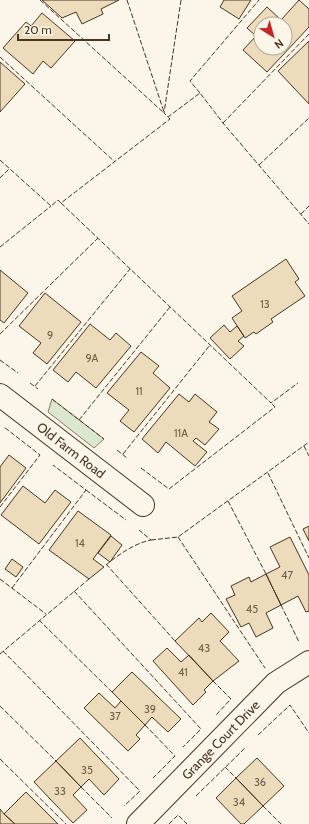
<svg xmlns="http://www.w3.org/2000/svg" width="309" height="824" font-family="Cabin,sans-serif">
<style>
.green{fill:#dce7d0;stroke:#887966}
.building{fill:#ecdcbc;stroke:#4a3520;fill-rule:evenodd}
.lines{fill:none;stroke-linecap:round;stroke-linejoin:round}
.minor-casing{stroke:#4a3520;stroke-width:24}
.minor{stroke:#fbf6e9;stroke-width:22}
.fence{stroke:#4a3520;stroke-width:1;stroke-dasharray:5 2;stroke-linecap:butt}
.labels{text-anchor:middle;stroke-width:3;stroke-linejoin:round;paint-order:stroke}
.number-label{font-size:11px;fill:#725f47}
.street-label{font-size:13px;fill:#4a3520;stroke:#fbf6e9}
</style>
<rect width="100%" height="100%" fill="#fbf6e9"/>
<path class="green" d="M 52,399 L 104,439 L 94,448 L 48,412 Z"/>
<path class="building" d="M 42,0 L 119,0 L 101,9 L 103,14 L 82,24 L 76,12 L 62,18 Z
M 224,0 L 251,0 L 239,19 L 220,7 Z
M 299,0 L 309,9 L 309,27 L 267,72 L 243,50 L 256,36 L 247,28 L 267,7 L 281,20 ZM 261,24 L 285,24 L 285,48 L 261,48 Z
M 42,13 L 75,41 L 51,68 L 43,61 L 33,74 L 3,48 L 26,22 L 31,26 Z
M 309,41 L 309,104 L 278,71 Z
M 0,62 L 25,84 L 0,112 Z
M 286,259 L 299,279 L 295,282 L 305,296 L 271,319 L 273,322 L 256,334 L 254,332 L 245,338 L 232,318 L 242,311 L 232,296 Z
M 0,270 L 28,293 L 4,323 L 0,320 Z
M 45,293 L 81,322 L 47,364 L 33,353 L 41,343 L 19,326 Z
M 90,324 L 110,340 L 116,333 L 131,346 L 96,388 L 76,372 L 68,382 L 53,370 Z
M 224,325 L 230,332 L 237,326 L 244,336 L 238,341 L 244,346 L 230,359 L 210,338 Z
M 141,352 L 159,366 L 153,373 L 170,388 L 134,432 L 120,421 L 129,410 L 107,393 Z
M 179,394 L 189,402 L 195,394 L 217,412 L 209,422 L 219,429 L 205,445 L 196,438 L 193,441 L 207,452 L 195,466 L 166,442 L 158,453 L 142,439 Z
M 9,455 L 26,468 L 0,503 L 0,467 Z
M 23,486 L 45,503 L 55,490 L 71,502 L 39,544 L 1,515 Z
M 78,511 L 111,535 L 93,559 L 104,567 L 89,579 L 49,550 Z
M 309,526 L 309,541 L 303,529 Z
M 111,536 L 122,545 L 110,562 L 98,553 Z
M 290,537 L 309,575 L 309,611 L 306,612 L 298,596 L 281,605 L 266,574 L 280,567 L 270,547 Z
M 12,559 L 23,567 L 16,577 L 5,569 Z
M 266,574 L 281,605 L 266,613 L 273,628 L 256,637 L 249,623 L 241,627 L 226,599 L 235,595 L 231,586 L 249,577 L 251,582 Z
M 211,613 L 229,632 L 220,641 L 239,661 L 213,681 L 175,641 L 199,618 L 202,622 Z
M 167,648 L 181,662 L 189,655 L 213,681 L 204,690 L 206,692 L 193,705 L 153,661 Z
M 132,672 L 181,719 L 168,732 L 152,717 L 145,725 L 112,692 Z
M 99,693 L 115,708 L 121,701 L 145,725 L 136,735 L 140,739 L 128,751 L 84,708 Z
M 80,738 L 119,779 L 104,795 L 89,779 L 81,787 L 56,761 Z
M 257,758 L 284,786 L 263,806 L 236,778 Z
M 56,761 L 81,787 L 73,795 L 87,810 L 73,823 L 34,782 Z
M 236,778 L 263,806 L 244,824 L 241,824 L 216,798 Z
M 26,792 L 58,824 L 15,824 L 4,814 Z
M 0,809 L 4,814 L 15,824 L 0,824 Z"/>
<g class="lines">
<defs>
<g id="minor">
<path id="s1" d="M 0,395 L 143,505"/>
<path id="s2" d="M 138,824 L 276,683 L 309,662"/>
</g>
</defs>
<use href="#minor" class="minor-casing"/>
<use href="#minor" class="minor"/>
<path class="fence" d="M 40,0 L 164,113
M 127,0 L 164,112
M 181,0 L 164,113 L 168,117 L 200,93 L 223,123 L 309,224
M 0,57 L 115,162
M 200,93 L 190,81 L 259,0
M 223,123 L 309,34
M 0,160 L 51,206 L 58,200 L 61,203 L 170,119 L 168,117
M 259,165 L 309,118
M 0,178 L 10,168
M 61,203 L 271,403 L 298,383
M 301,214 L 309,206
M 0,247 L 51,206
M 0,334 L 98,238
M 0,360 L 18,373
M 30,383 L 38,389
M 35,386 L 130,269
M 52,399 L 104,439
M 79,420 L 170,307
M 304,446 L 309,456
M 117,450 L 127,458
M 123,454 L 210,345
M 141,468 L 169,489 L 275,407 L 271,403
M 268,473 L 309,558
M 86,490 L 126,520
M 228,501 L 266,574
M 0,507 L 40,455 L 4,427
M 178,537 L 265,668
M 151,540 L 178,537 L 309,442
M 106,564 L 175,641
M 106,565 C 118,555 135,543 151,540 L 139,530
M 0,579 L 46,614
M 12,588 L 86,490 L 53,465
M 74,591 L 201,729 L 183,747
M 281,605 L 299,642
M 39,620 L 112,692
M 3,651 L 140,791 L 124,806
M 0,654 L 89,579
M 213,681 L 231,699 L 216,715
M 0,706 L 56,761
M 145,725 L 175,756 L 153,778
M 258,735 L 290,705 L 309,733
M 0,759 L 66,824
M 225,767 L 236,778
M 81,787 L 112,818
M 196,796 L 245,748
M 263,806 L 281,824
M 169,824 L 178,815 L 187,824"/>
</g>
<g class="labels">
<g class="number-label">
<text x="265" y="308">13</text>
<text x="50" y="339">9</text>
<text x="92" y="362">9A</text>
<text x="139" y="395">11</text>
<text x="181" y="437">11A</text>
<text x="80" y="547">14</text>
<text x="287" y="579">47</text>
<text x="252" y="613">45</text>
<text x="204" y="652">43</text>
<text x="183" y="676">41</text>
<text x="150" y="713">39</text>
<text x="115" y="720">37</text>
<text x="87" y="774">35</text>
<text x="260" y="786">36</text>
<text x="60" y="795">33</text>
<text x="239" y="806">34</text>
</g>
<g class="street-label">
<text dy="5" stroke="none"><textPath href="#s1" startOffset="90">Old Farm Road</textPath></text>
<text dy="5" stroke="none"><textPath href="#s2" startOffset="118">Grange Court Drive</textPath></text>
</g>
</g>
<g transform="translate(273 36) rotate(143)"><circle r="19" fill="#fbf6e9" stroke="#b4a999"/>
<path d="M0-3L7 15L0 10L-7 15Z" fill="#c62828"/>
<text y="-6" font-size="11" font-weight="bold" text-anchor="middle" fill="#4a3520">N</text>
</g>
<path d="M18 34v6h91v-6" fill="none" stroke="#4a3520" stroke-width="2"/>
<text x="24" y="34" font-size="12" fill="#4a3520" stroke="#fbf6e9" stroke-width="3" paint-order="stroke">20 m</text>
</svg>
